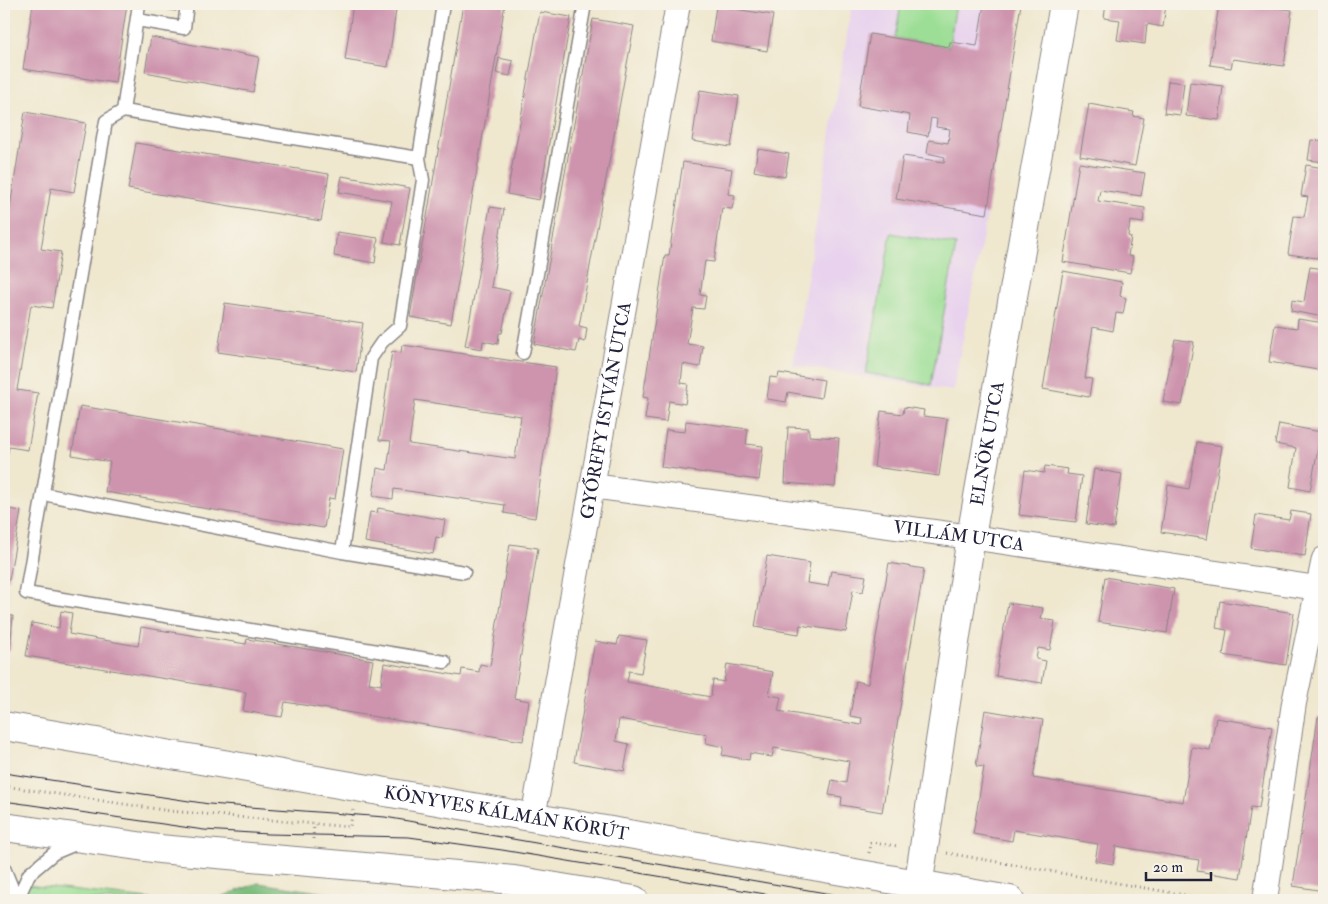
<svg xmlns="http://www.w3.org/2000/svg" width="1328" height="904" font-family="'IM FELL Double Pica',serif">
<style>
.built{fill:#e8d2ee}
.green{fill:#9cde95;stroke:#5f8068}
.forest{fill:#7dbd7e;stroke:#50705c}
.building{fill:#ce94ae;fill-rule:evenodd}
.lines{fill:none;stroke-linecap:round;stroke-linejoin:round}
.lane-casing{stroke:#888484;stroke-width:15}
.street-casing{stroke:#888484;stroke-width:26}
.secondary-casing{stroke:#888484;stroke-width:30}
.primary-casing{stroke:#888484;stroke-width:30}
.path{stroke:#888484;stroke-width:3;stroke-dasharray:1 4;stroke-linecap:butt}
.lane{stroke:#fff;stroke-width:12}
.street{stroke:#fff;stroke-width:24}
.secondary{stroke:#fff;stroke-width:28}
.primary{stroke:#fff;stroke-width:28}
.tram{stroke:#22223b;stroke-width:1}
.labels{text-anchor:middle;stroke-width:4.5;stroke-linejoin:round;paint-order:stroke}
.street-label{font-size:18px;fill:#22223b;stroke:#f7f3e8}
</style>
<rect width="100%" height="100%" fill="#f7f3e8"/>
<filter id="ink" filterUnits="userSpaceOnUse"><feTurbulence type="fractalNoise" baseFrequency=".02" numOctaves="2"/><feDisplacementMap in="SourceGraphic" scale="10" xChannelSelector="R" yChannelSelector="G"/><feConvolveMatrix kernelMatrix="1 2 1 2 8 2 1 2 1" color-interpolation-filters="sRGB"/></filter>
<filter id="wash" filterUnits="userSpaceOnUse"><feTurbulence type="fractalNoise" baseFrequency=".0096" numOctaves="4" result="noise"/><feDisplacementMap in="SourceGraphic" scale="20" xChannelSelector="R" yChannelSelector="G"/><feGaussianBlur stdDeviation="1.12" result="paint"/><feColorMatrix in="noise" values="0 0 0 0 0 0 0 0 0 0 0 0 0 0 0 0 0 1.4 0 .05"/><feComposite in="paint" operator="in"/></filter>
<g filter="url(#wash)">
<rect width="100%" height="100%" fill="#efe7ce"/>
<path class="built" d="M 852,4 L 1021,4 L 987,214 L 953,391 L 793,365 Z"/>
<path class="green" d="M 901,4 L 956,4 L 949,47 L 895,38 Z
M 891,233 L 956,245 L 931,385 L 866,373 Z
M 4,882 L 18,884 L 157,900 L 4,900 Z"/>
<path class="forest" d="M 258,883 L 374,900 L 213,900 Z"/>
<g id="blocks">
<path class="building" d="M 33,4 L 127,4 L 115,83 L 23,69 Z
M 154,4 L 177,4 L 176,11 L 154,7 Z
M 353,4 L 396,10 L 388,67 L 345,60 Z
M 463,4 L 505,4 L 451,324 L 410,317 Z
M 984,4 L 1021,4 L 987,214 L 896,199 L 903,156 L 944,162 L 945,157 L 927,153 L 929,140 L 948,143 L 950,129 L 936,127 L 937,119 L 931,118 L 928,136 L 908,132 L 910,115 L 858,106 L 870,34 L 949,47 L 950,42 L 977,46 Z
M 1106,4 L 1166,4 L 1163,27 L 1147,24 L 1145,44 L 1117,40 L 1120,20 L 1104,18 Z
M 1219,4 L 1275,4 L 1274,8 L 1292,10 L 1284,66 L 1233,59 L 1231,68 L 1210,65 Z
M 716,6 L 773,15 L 767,51 L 711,41 Z
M 540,12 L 571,17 L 539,200 L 507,194 Z
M 593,19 L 634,26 L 579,326 L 587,328 L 585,342 L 579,340 L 576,352 L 534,344 Z
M 151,37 L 259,57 L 253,92 L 145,72 Z
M 499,58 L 513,61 L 510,76 L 496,73 Z
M 1168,81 L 1184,83 L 1180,115 L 1164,113 Z
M 1190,82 L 1223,86 L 1219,120 L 1186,116 Z
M 700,90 L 739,96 L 731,147 L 692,141 Z
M 1089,104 L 1134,112 L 1133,116 L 1144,118 L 1135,166 L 1080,156 Z
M 25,112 L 86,123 L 74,192 L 51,188 L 41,249 L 61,252 L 52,308 L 31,305 L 17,390 L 38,393 L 28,450 L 9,447 L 5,469 L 4,246 Z
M 1311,140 L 1324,141 L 1324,162 L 1308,160 Z
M 136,143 L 329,174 L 321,221 L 128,189 Z
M 758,149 L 789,154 L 785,177 L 754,171 Z
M 683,162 L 732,169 L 728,194 L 735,195 L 732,209 L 722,208 L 714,262 L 705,261 L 700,295 L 706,296 L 704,309 L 693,308 L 687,344 L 703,346 L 700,367 L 683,364 L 681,383 L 688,384 L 685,404 L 669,401 L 666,422 L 645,419 L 648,398 L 643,397 L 665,255 L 669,255 Z
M 1079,163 L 1145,173 L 1141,196 L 1100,190 L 1098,201 L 1145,208 L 1143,223 L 1130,221 L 1128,236 L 1131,237 L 1128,256 L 1133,257 L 1130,273 L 1063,262 Z
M 1306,165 L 1324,168 L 1324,259 L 1288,254 L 1294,216 L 1304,217 L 1308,197 L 1301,196 Z
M 342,176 L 410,188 L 400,245 L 384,242 L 392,201 L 339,192 Z
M 490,207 L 504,209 L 491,287 L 510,291 L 502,333 L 499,333 L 498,344 L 483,341 L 482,349 L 465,346 Z
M 337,232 L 378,238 L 375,263 L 334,256 Z
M 1310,267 L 1324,269 L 1324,317 L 1291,311 L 1292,300 L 1304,302 Z
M 1063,271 L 1122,282 L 1120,296 L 1126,298 L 1123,314 L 1116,313 L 1113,331 L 1093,327 L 1085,378 L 1092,379 L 1089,397 L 1043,389 Z
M 225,303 L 363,323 L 356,372 L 218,352 Z
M 1298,319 L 1324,323 L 1324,371 L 1269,362 L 1275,325 L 1297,328 Z
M 1175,339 L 1194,342 L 1182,405 L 1163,402 Z
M 402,345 L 556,367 L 535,518 L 504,513 L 505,505 L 394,489 L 393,499 L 373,496 L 377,468 L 387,470 L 391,441 L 379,440 L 392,351 L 401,353 ZM 415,400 L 521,416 L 515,459 L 409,444 Z
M 779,373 L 824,380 L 821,398 L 788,392 L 786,402 L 767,399 L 770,377 L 778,378 Z
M 80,406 L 343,449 L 335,499 L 329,498 L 324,528 L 105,492 L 110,462 L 72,455 Z
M 904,407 L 924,410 L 923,416 L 947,419 L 939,476 L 874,467 L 881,411 L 903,414 Z
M 686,421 L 748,429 L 746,444 L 763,446 L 759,480 L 661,467 L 666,430 L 685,432 Z
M 1279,424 L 1321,432 L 1310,491 L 1290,487 L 1296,448 L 1275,444 Z
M 788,427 L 809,428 L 809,436 L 839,438 L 835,487 L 785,483 Z
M 1197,442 L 1222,446 L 1207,539 L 1161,532 L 1168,485 L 1189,489 Z
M 1045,466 L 1068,469 L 1067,474 L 1082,476 L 1076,522 L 1019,515 L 1025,470 L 1044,473 Z
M 1094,469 L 1122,474 L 1114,528 L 1086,524 Z
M 4,508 L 21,511 L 9,580 L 4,580 Z
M 378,508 L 445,520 L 442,538 L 436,537 L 433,554 L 365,542 L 370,512 L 377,513 Z
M 1291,511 L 1311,514 L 1305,556 L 1251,548 L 1256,515 L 1289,520 Z
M 510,544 L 538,548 L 514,698 L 529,701 L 523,741 L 285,702 L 282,717 L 243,711 L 246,692 L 26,656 L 32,623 L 59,628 L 61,611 L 72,613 L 69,634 L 138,646 L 141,627 L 246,644 L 247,639 L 373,660 L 369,683 L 381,685 L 384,663 L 461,676 L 462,669 L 479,672 L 480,664 L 490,666 Z
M 767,556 L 810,563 L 807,583 L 828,586 L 831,571 L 866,576 L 863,592 L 853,590 L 846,632 L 800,625 L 799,634 L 755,627 Z
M 889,563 L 924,569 L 882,812 L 841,805 L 842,797 L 829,795 L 832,780 L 846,783 L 849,761 L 774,748 L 772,757 L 750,753 L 749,760 L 722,755 L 724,747 L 706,743 L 707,734 L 619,719 L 616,741 L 629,744 L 624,771 L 574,762 L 595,641 L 617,645 L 619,636 L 647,640 L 641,673 L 629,671 L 627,682 L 711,697 L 713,680 L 724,682 L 727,664 L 773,672 L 769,695 L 781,697 L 778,711 L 861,725 L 862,718 L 850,716 L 856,681 L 868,684 Z
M 1105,577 L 1174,589 L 1167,633 L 1098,622 Z
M 1220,601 L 1294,613 L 1286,665 L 1223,655 L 1227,630 L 1216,628 Z
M 1008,603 L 1043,608 L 1041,619 L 1055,621 L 1050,650 L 1038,648 L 1036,659 L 1046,661 L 1042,683 L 996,676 Z
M 4,615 L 13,616 L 10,651 L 4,650 Z
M 985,710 L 1043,720 L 1033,778 L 1183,802 L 1192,747 L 1210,750 L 1216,718 L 1272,727 L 1259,808 L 1251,807 L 1240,878 L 1197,871 L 1199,860 L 1116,846 L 1113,864 L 1095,861 L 1098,844 L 1014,830 L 1012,841 L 973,834 L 984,767 L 976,766 Z
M 1318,717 L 1324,718 L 1324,891 L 1293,886 Z"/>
</g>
</g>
<g filter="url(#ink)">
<use href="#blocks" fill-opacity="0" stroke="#888484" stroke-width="1"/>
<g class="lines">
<defs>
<path id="lane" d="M 139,4 L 123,111 L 419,158 L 443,4
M 137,20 L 184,28 L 187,4
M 123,111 L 106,121 L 26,593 L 445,662
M 419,158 L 423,180 L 400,326 L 382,342 L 371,358 L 342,552 L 464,572
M 523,353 L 585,4
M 43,494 L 342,552
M 4,868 L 17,900
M 17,900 L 29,874 L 54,853 L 78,843"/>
<g id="street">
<path id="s1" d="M 592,486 L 971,537 L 1324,589"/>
<path id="s2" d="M 533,818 L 678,4"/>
<path d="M 1265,900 L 1294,703 L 1324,559"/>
</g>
<g id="secondary">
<path id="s3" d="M 916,900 L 971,537 L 1064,4"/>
</g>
<g id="primary">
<path id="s4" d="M 4,726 L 1010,900"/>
<path d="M 4,827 L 159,849 L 514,880 L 634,900"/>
</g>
</defs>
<use href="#lane" class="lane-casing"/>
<use href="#street" class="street-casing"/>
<use href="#secondary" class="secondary-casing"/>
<use href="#primary" class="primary-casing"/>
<path class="path" d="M 4,786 L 170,811 L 350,827 L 353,810
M 313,839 L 314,824
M 869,853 L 870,843 L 899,846
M 947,853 L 1213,900"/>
<use href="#lane" class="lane"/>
<use href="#street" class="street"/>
<use href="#secondary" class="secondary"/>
<use href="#primary" class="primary"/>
<path class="tram" d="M 4,773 L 209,804 L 385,817 L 866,900
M 4,801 L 204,830 L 268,834 L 409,837 L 502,850 L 801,900"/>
</g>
</g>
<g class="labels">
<g class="street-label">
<text dy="6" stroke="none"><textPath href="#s2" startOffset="414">GYŐRFFY ISTVÁN UTCA</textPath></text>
<text dy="6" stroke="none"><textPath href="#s3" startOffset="462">ELNÖK UTCA</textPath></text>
<text dy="6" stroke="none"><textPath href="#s1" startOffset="370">VILLÁM UTCA</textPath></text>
<text dy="6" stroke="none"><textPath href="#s4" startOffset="510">KÖNYVES KÁLMÁN KÖRÚT</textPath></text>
</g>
</g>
<rect width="1328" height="904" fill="none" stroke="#f7f3e8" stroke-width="20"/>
<path d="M1146 872v8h65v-8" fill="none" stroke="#22223b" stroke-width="2.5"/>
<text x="1153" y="872" font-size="15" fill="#22223b" stroke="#f7f3e8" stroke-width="4" paint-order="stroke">20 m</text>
</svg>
